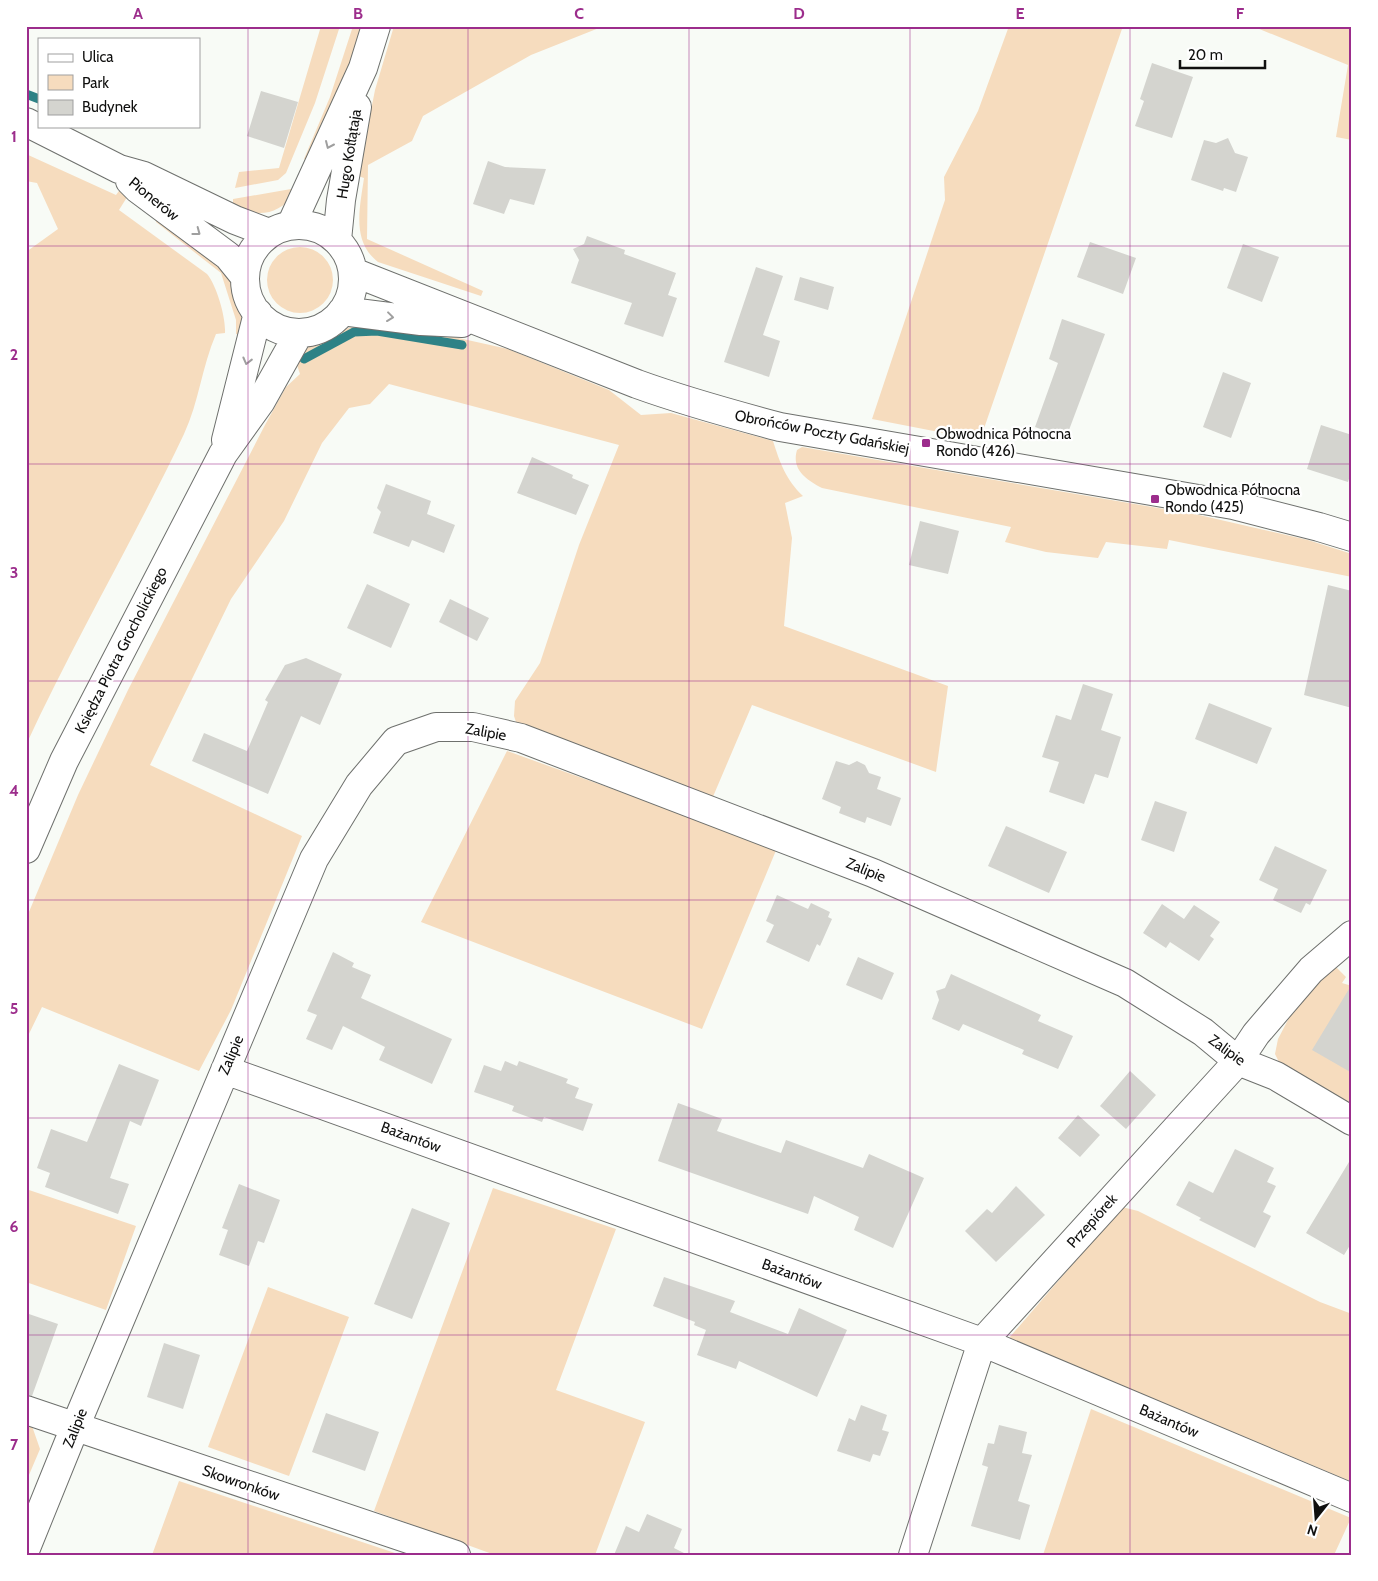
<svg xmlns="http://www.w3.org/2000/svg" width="1378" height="1581" font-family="Cabin,sans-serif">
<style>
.green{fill:#f6dcbe}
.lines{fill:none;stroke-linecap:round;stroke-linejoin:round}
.stream{stroke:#2e8286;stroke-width:9}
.building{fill:#d4d4cf}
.minor-casing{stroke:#6e706d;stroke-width:30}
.minor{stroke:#fff;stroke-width:28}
.oneway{stroke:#9f9f9f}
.grid{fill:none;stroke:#9c2d8c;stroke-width:1;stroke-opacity:0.55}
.poi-dot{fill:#9c2d8c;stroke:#fff;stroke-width:2}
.labels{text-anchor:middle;stroke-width:4.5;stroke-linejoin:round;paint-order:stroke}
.street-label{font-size:15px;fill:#10100f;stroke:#fff}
.poi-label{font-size:15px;fill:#10100f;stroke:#fff;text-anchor:start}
.neatline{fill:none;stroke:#9c2d8c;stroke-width:2}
.grid-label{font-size:16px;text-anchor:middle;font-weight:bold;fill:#9c2d8c}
</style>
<rect width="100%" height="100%" fill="#f8fbf6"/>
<path class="green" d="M 321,26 L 340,26 L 315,103 L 286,173 L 278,180 L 235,188 L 239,172 L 279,168 Z
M 353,26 L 361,26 L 346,75 L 311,162 L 304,159 L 330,97 Z
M 394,26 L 604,26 L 531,55 L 423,116 L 412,141 L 368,165 L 367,239 L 483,291 L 481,296 L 378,262 C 351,241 360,207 364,178 L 358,176 L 375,90 Z
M 1009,26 L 1123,26 L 980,440 L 872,419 L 945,200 L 944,177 L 978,111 Z
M 1252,26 L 1352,26 L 1352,140 L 1336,137 L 1348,65 Z
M 26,154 L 116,195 L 121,188 L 129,194 L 119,210 L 207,274 C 217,286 226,318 225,333 L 216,334 C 202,366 199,402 184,434 C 134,539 75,639 26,745 L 26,252 L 58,229 L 37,183 L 26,181 Z
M 291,189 L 298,192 C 275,216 264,216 233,209 L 233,199 Z
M 155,211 L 233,275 L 246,323 L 245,336 L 236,334 L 236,320 L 221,273 L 156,222 Z
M267 280a33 33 0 1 1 66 0a33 33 0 1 1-66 0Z
M 361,325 L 436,333 L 508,349 L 609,390 L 641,415 L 671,413 L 773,441 C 780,463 786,480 803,496 L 785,503 L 792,538 L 784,626 L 948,686 L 936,772 L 752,705 L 712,799 L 518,728 L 514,716 L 515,701 L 540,663 L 579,545 L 619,445 L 389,384 L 370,404 L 349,408 L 322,443 L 284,521 L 231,599 L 150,765 L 302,836 L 231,1010 L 199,1071 L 42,1007 L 26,1040 L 26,919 L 78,795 L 128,690 L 265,425 L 286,387 L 300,374 L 296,362 C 303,344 341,328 361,325 Z
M 802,447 L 1199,515 L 1308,540 L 1352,554 L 1352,577 L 1169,540 L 1167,549 L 1106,542 L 1098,558 L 1046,552 L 1005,542 L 1011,527 L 822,488 C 807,480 791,470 797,450 Z
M 507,751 L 777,848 L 702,1029 L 421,922 Z
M 1334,965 L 1346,977 L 1342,983 L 1352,986 L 1352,1110 L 1282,1068 L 1275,1054 L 1278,1039 L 1302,993 Z
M 493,1188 L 616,1229 L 556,1390 L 645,1422 L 595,1555 L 495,1555 L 374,1511 Z
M 26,1189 L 136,1226 L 106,1310 L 26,1282 Z
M 1122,1207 L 1138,1211 L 1320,1302 L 1352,1314 L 1352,1482 L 1009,1338 Z
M 268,1287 L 349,1317 L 289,1476 L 208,1447 Z
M 1091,1409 L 1351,1518 L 1334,1555 L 1043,1555 Z
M 26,1424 L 32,1426 L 40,1449 L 26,1482 Z
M 179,1481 L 401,1555 L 152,1555 Z"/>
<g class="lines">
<path class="stream" d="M 26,94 L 39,99
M 304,359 L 354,332 L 377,331 L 462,345"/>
</g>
<path class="building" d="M 1152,63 L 1193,77 L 1172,138 L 1135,126 L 1144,101 L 1140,99 Z
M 261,91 L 298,102 L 284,148 L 247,136 Z
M 1228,138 L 1235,153 L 1248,157 L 1236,192 L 1224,188 L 1223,191 L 1191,180 L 1204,140 L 1216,143 Z
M 488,161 L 505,167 L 546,169 L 534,205 L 510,199 L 504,214 L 473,204 Z
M 587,236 L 625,250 L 624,254 L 676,273 L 668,295 L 677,298 L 663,337 L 624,324 L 632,303 L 571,283 L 579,260 L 573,249 L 584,244 Z
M 1090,242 L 1136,258 L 1123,294 L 1077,277 Z
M 1243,244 L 1279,257 L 1262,302 L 1227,288 Z
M 756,267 L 783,276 L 763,335 L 780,341 L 769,377 L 724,362 Z
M 800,277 L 834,287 L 828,310 L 794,300 Z
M 1062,319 L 1105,334 L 1066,438 L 1035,427 L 1058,363 L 1049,359 Z
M 1223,372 L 1251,383 L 1231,438 L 1203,427 Z
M 1321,425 L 1352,435 L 1352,469 L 1348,482 L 1307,469 Z
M 532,457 L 573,475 L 572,478 L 589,485 L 576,515 L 517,493 Z
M 386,484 L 431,501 L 427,514 L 455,525 L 444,553 L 412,540 L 409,547 L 373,533 L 381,512 L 377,508 Z
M 920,521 L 959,531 L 948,574 L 909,565 Z
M 367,584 L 410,604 L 391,648 L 347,628 Z
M 1328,585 L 1352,591 L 1352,708 L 1304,695 Z
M 450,599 L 489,618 L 477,641 L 439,622 Z
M 306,658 L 342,674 L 320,725 L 301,716 L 268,794 L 192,761 L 204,733 L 247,751 L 268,702 L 265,700 L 285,665 Z
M 1083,684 L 1113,694 L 1101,730 L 1121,737 L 1108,778 L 1095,774 L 1084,804 L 1049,792 L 1059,762 L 1042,757 L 1056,715 L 1071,720 Z
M 1209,703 L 1272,728 L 1257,764 L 1195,739 Z
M 836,761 L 849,765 L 857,761 L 865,765 L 869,773 L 881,777 L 877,789 L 901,798 L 891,826 L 867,817 L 865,823 L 839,813 L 841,807 L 822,799 Z
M 1155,801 L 1187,812 L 1174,852 L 1141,840 Z
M 1006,826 L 1067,852 L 1049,893 L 988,866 Z
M 1275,846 L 1327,870 L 1310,905 L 1306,903 L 1301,913 L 1273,900 L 1278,889 L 1259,880 Z
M 777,895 L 808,909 L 811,903 L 830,912 L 828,917 L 832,919 L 820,946 L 817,944 L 809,962 L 766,942 L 774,925 L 766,921 Z
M 1162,904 L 1184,919 L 1194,905 L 1220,922 L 1210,936 L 1214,939 L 1199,961 L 1170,942 L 1166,948 L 1143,933 Z
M 333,952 L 354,963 L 352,967 L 371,975 L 361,998 L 452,1039 L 432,1084 L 379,1060 L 385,1047 L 343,1026 L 332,1050 L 306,1039 L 317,1015 L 307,1011 Z
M 858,957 L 894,973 L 882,1000 L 846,985 Z
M 951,974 L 1041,1015 L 1038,1021 L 1073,1036 L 1058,1069 L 1022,1054 L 1024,1050 L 963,1024 L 959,1031 L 932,1019 L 939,1000 L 936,991 L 945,988 Z
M 1352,984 L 1352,1073 L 1312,1050 Z
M 505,1061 L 517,1066 L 519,1061 L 568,1079 L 566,1083 L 579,1088 L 575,1098 L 593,1104 L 583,1131 L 544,1117 L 542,1122 L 512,1111 L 514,1106 L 474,1092 L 484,1065 L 501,1071 Z
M 119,1064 L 159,1080 L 141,1126 L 130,1121 L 110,1178 L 129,1184 L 118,1214 L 45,1187 L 50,1173 L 37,1168 L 51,1129 L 87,1142 Z
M 1130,1071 L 1156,1095 L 1126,1129 L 1100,1106 Z
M 678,1103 L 722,1119 L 717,1131 L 781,1153 L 786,1140 L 863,1168 L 869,1154 L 924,1178 L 893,1248 L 854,1230 L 859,1217 L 814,1196 L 808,1214 L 658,1161 Z
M 1078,1115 L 1100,1135 L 1080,1157 L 1058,1138 Z
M 1235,1149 L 1274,1168 L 1267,1182 L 1276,1186 L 1263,1212 L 1271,1216 L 1255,1248 L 1199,1220 L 1201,1218 L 1176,1205 L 1189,1181 L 1213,1193 Z
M 1352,1157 L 1352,1242 L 1344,1255 L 1306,1233 Z
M 239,1184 L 280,1200 L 264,1243 L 258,1241 L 249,1266 L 219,1255 L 228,1230 L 222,1228 Z
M 1016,1186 L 1045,1215 L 996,1262 L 965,1231 L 987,1209 L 992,1213 Z
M 412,1208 L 450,1223 L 412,1319 L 374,1304 Z
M 664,1277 L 735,1301 L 730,1312 L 788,1334 L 799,1308 L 847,1330 L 817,1397 L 739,1361 L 736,1369 L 697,1355 L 706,1330 L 694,1325 L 695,1322 L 653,1306 Z
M 26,1313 L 58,1324 L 32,1396 L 26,1395 Z
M 164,1343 L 200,1355 L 183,1409 L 147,1397 Z
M 861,1405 L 887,1415 L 882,1430 L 889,1432 L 880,1456 L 873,1454 L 870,1462 L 837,1451 L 849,1418 L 855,1421 Z
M 326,1413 L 379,1432 L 365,1471 L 312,1452 Z
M 999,1425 L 1027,1432 L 1022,1453 L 1032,1455 L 1018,1501 L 1030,1505 L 1020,1540 L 971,1526 L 988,1467 L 982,1465 L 988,1443 L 994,1444 Z
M 647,1514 L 682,1529 L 674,1548 L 688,1555 L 614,1555 L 626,1526 L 639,1532 Z"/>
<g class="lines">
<defs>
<path id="minor" d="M 26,122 L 119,169 L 144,176 L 235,220 L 269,233
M 130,181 L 138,189 L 228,256 L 245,277
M 291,225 L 363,68 L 376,26
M245 279a54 54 0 1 1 108 0a54 54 0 1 1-108 0Z
M 337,240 L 341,200 L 357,107
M 353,272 L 637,384 C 684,401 731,414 780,427 L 1233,505 L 1319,527 L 1352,537
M 342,311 L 421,321 L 462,323
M 226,440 L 258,313
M 26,849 L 64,761 L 223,454 L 261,401 L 299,333
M 225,1070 L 982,1342 L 1352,1498
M 26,1410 L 456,1555
M 26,1548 L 75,1427 L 314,859 L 359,785 L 396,741 L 436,727 L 473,727 L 521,738 L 873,873 L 1125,983 L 1203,1032 L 1238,1061 L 1276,1076 L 1352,1121
M 913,1555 L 982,1342 L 1238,1061 L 1256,1034 L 1311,970 L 1352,935"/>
</defs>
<use href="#minor" class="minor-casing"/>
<use href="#minor" class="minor"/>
</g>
<defs><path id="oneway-chevron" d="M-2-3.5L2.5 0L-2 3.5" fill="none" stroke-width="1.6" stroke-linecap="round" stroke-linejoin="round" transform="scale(1.25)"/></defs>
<g class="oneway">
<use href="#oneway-chevron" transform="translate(329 145) rotate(114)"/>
<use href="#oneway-chevron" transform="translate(197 232) rotate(37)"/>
<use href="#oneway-chevron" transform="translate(390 317) rotate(7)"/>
<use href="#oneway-chevron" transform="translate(247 361) rotate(104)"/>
</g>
<path class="grid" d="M 248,26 L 248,1555M 468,26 L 468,1555M 689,26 L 689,1555M 910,26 L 910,1555M 1130,26 L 1130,1555M 26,246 L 1352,246M 26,464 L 1352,464M 26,681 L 1352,681M 26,900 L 1352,900M 26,1118 L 1352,1118M 26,1335 L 1352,1335"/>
<g class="poi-dot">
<rect x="921" y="438" width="10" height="10" rx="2.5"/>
<rect x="1150" y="494" width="10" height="10" rx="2.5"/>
</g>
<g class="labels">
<g class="street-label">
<text transform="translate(349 154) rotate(-81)" y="5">Hugo Kołłątaja</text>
<text transform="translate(154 199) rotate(39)" y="5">Pionerów</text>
<text transform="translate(822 432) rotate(11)" y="5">Obrońców Poczty Gdańskiej</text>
<text transform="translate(121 650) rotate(-63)" y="5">Księdza Piotra Grocholickiego</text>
<text transform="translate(486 732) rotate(10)" y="5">Zalipie</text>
<text transform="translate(866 870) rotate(22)" y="5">Zalipie</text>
<text transform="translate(1227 1050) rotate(36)" y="5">Zalipie</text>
<text transform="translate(231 1055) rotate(-67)" y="5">Zalipie</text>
<text transform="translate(411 1137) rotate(20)" y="5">Bażantów</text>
<text transform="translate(1092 1221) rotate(-48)" y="5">Przepiórek</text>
<text transform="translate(792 1274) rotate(20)" y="5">Bażantów</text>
<text transform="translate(1169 1421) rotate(23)" y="5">Bażantów</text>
<text transform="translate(75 1428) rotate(-68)" y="5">Zalipie</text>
<text transform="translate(241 1483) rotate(19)" y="5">Skowronków</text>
</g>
<g class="poi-label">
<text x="936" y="439">Obwodnica Północna<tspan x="936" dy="17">Rondo (426)</tspan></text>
<text x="1165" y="495">Obwodnica Północna<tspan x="1165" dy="17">Rondo (425)</tspan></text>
</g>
</g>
<rect width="1378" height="1581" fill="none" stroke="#ffffff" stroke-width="55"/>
<rect x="38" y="38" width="162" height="90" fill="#ffffff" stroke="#9f9f9f"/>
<rect x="48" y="54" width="25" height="8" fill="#ffffff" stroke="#9f9f9f"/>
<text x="82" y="62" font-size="15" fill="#10100f">Ulica</text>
<rect x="48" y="75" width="25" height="15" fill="#f6dcbe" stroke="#9f9f9f"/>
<text x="82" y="88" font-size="15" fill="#10100f">Park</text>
<rect x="48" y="100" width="25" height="15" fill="#d4d4cf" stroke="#9f9f9f"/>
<text x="82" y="112" font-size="15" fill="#10100f">Budynek</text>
<g transform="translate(1316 1518) rotate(197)" stroke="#ffffff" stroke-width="4" paint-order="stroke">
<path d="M0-4L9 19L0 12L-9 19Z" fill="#10100f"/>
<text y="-8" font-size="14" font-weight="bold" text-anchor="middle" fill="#10100f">N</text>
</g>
<path d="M1180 60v8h85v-8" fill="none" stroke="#10100f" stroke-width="2.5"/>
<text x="1188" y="60" font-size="15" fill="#10100f" stroke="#ffffff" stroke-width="4" paint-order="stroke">20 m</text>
<rect x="28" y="28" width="1322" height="1526" class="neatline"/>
<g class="grid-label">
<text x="138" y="19">A</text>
<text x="358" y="19">B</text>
<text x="579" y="19">C</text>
<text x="799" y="19">D</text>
<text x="1020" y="19">E</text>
<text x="1240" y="19">F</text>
<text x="14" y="142">1</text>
<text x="14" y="360">2</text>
<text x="14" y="578">3</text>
<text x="14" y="796">4</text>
<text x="14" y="1014">5</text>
<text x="14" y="1232">6</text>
<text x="14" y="1450">7</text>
</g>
</svg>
